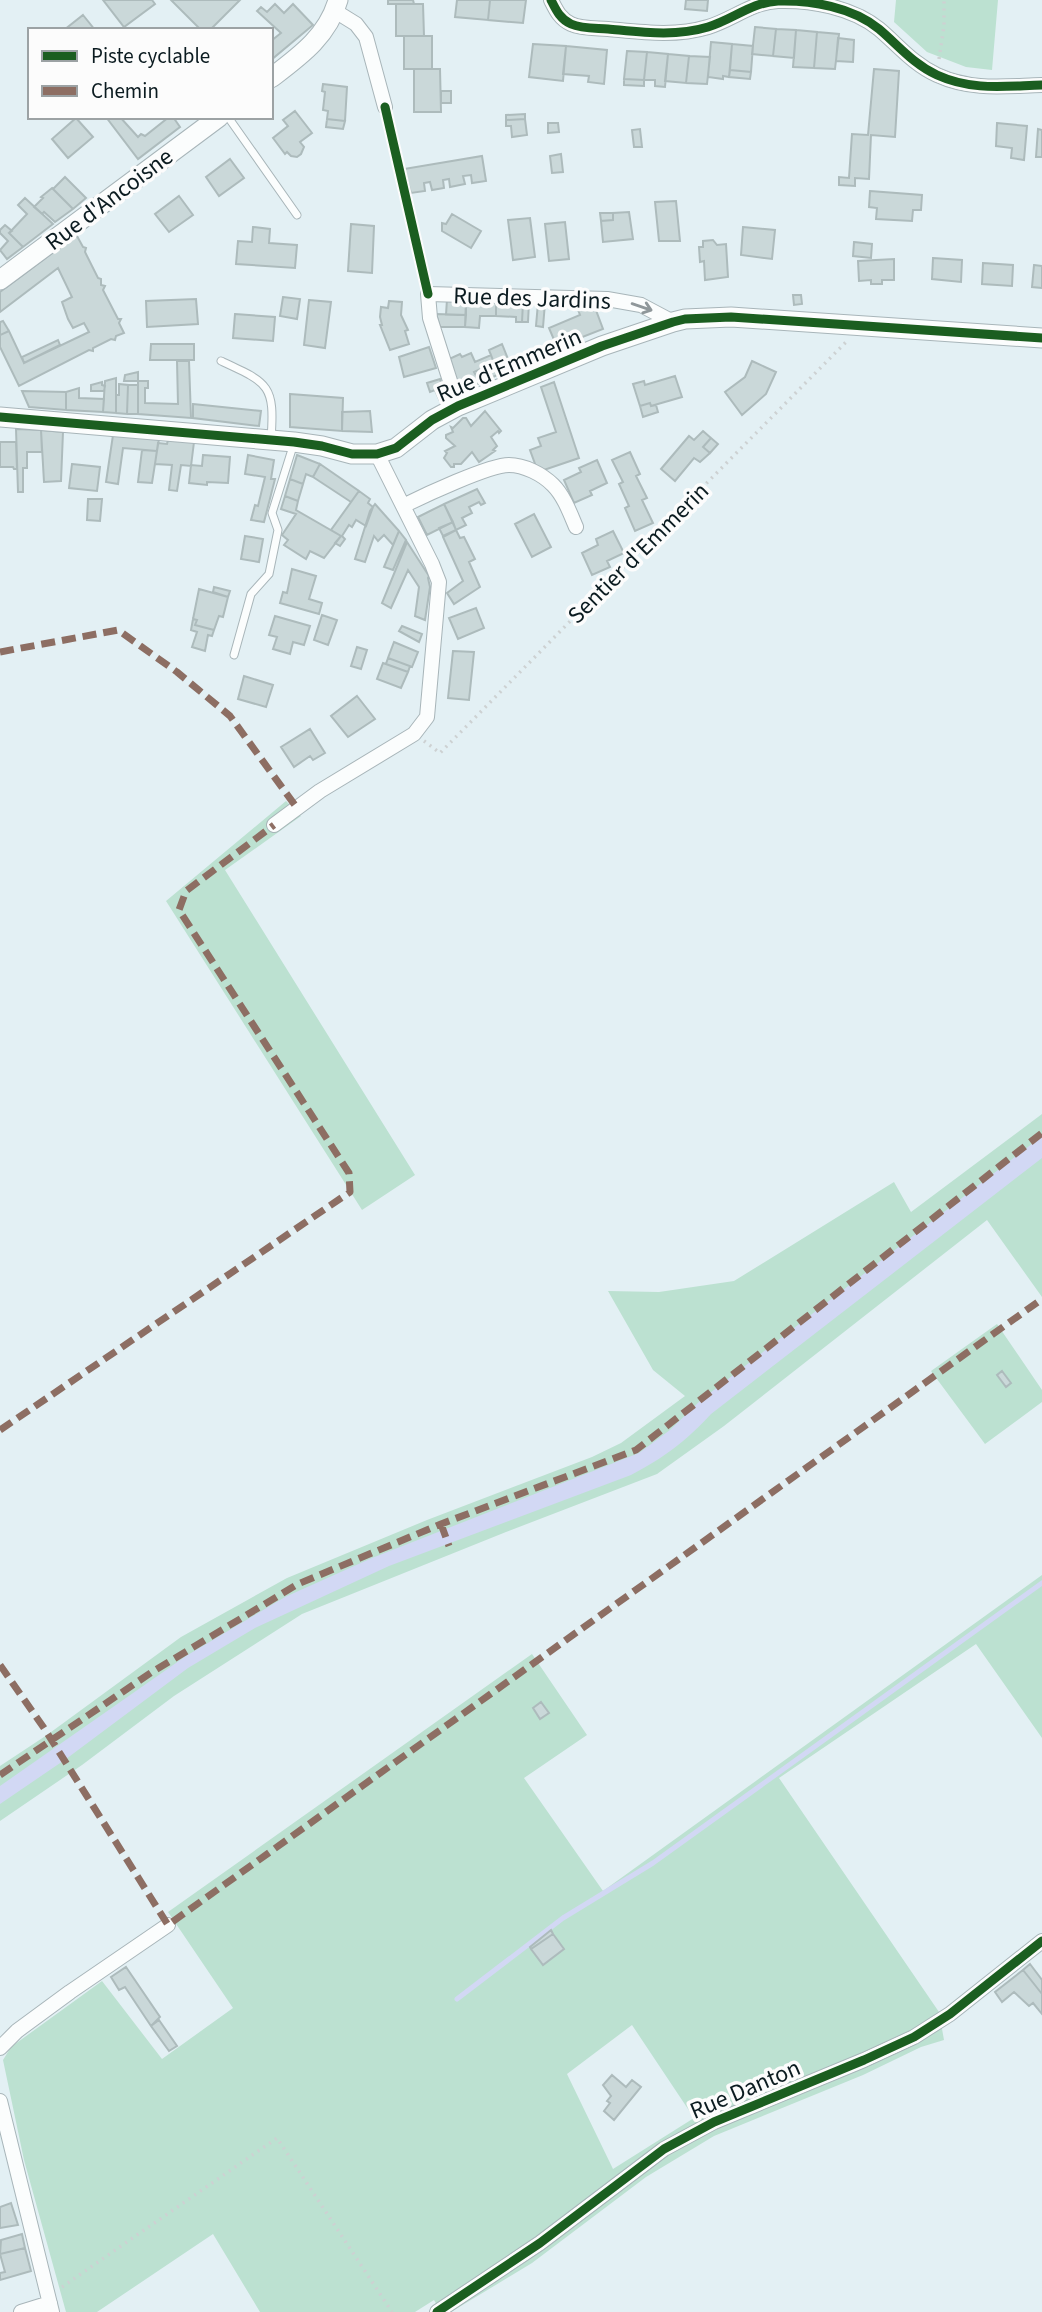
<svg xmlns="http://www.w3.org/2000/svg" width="1042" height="2312" font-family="'Source Sans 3',sans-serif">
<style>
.green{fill:#bce1d1;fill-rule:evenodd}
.water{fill:#d2d8f4}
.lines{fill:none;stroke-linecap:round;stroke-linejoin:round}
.stream{stroke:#d2d8f4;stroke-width:5}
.building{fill:#cad8d9;stroke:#adbbbc;stroke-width:2}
.lane-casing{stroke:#a8b5b9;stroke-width:9}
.street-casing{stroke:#a8b5b9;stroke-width:16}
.secondary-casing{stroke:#a8b5b9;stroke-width:21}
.path{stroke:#cdd1d2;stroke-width:3.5;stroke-dasharray:2 5;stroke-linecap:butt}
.lane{stroke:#fbfdfd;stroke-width:7}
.street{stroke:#fbfdfd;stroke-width:14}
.secondary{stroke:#fbfdfd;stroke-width:19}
.quiet{stroke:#8d6e63;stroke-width:7;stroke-dasharray:14 7;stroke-linecap:butt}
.cycleway-casing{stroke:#fcfcfc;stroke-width:13}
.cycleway{stroke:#1b5e20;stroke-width:9}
.oneway{stroke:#8f979a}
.labels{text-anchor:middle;stroke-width:7;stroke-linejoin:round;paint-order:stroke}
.street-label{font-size:24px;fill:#0b1b20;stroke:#fcfcfc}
</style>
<rect width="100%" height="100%" fill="#e3f0f4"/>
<path class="green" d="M 896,0 L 998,0 L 992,70 L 966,67 L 927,52 L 894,22 Z
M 286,801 L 301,816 L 225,870 L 415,1175 L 362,1210 L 166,901 Z
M 1042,1114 L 1042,1297 L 987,1220 L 724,1426 L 657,1474 L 506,1532 L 302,1614 L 174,1696 L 82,1765 L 0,1821 L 0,1766 L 47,1735 L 181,1637 L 287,1578 L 427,1520 L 592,1457 L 621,1443 L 685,1396 L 653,1370 L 608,1291 L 659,1292 L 734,1281 L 894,1182 L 911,1212 Z
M 997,1324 L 1042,1390 L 1042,1402 L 985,1444 L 931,1371 Z
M 1042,1575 L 1042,1738 L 976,1644 L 779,1778 L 939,2012 L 944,2040 L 921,2047 L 863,2075 L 714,2136 L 646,2177 L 532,2263 L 451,2312 L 441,2312 L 434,2300 L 415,2312 L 260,2312 L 213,2234 L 97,2312 L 66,2312 L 24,2160 L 3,2060 L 11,2047 L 102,1981 L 162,2059 L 233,2008 L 168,1912 L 532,1654 L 587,1735 L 524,1778 L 603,1891 ZM 632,2025 L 694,2118 L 613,2169 L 567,2074 Z"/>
<path class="water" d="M 1042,1136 L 1042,1158 L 711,1414 C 686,1441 664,1458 631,1475 L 389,1566 L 255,1628 L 188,1668 L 66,1759 L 0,1804 L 0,1786 L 186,1656 L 285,1597 L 372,1558 L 639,1453 L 670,1430 L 701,1400 Z"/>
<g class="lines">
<path class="stream" d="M 457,1999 L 563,1918 L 653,1863 L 1042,1583"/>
</g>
<path class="building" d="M 103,0 L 152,0 L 155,4 L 124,27 Z
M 171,0 L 240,0 L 210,30 L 201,30 Z
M 388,0 L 413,0 L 414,4 L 388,4 Z
M 457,0 L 490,0 L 488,20 L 455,17 Z
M 490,0 L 526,0 L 523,23 L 488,20 Z
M 686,0 L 708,0 L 707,11 L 685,9 Z
M 275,4 L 284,13 L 293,4 L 313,25 L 271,60 L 271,41 L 281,33 L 257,11 L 261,7 L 267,12 Z
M 396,4 L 423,4 L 424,36 L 396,36 Z
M 83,15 L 95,30 L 64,30 Z
M 755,27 L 776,29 L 773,56 L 752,54 Z
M 776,29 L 796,30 L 794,58 L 773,56 Z
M 796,30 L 817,32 L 814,68 L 793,67 Z
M 817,32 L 839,34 L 835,69 L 814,68 Z
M 404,36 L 432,36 L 432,69 L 404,69 Z
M 838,38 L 854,40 L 853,62 L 836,61 Z
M 711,42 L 732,44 L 729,77 L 723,76 L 723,79 L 708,77 Z
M 533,44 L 566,46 L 563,81 L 529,77 Z
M 732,44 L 753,46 L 751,72 L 730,70 Z
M 566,46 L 607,50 L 604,84 L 588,82 L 589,76 L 563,74 Z
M 627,51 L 647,52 L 644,80 L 624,79 Z
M 647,52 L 668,54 L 665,87 L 655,86 L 655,80 L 644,80 Z
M 668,54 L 689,56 L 686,83 L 665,81 Z
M 689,56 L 710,57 L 707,84 L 686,83 Z
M 414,69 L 440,69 L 441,112 L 414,112 Z
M 874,69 L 899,71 L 895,137 L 871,135 L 869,179 L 855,178 L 855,186 L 839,185 L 839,177 L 849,178 L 852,134 L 868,135 Z
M 730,70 L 751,72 L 750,79 L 729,77 Z
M 624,79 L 644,80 L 644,86 L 624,85 Z
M 323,84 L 347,87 L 345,121 L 327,119 L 328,111 L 323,110 L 325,92 L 322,91 Z
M 441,91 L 451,91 L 451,103 L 441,103 Z
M 295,111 L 312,133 L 300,142 L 304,147 L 301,154 L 297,157 L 291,156 L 287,152 L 285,154 L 273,138 L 288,126 L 283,120 Z
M 525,114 L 525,119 L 506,120 L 506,115 Z
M 106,117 L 120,117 L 138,137 L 141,134 L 145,136 L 169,117 L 173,117 L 180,127 L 138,159 Z
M 76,118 L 93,137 L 68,158 L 52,139 Z
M 327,119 L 345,121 L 343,129 L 326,127 Z
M 525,119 L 527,135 L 512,137 L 511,126 L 506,126 L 506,120 Z
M 548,123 L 558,123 L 559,132 L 548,133 Z
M 997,123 L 1027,126 L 1024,160 L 1011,158 L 1012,148 L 996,146 Z
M 640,129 L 642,147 L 634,147 L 632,130 Z
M 1038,129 L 1042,130 L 1042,157 L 1036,157 Z
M 561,154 L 563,172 L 552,173 L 550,156 Z
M 482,156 L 486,181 L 472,183 L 471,175 L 463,176 L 465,184 L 450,187 L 449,179 L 443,180 L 444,188 L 432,190 L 430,182 L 424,183 L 425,191 L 411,193 L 404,169 Z
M 230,159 L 244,178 L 219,196 L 206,177 Z
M 65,177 L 86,198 L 73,209 L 53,189 Z
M 52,188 L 73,209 L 55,222 L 44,212 L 42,214 L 34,207 L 43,198 L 41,197 Z
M 870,191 L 922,195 L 921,210 L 913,210 L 912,221 L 876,219 L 877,208 L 869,207 Z
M 179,196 L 193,215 L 169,232 L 155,214 Z
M 25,198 L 53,224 L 23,247 L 9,233 L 27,214 L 18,205 Z
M 676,201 L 680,241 L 659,241 L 655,202 Z
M 629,212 L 633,239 L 603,242 L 601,221 L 613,220 L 613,213 Z
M 600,213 L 613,213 L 613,220 L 601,221 Z
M 452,214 L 481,231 L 471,248 L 442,231 L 442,223 L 446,224 Z
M 530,218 L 535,257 L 513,260 L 508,220 Z
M 565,222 L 569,259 L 549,261 L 545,224 Z
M 351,224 L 374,226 L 372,273 L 348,271 Z
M 5,225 L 12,231 L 9,233 L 23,247 L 7,259 L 0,250 L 8,241 L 0,233 L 0,230 Z
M 253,227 L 270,229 L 269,243 L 297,245 L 295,268 L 236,264 L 238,241 L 252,242 Z
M 743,227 L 775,230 L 772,259 L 741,255 Z
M 77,236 L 83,247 L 86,248 L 85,252 L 98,278 L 101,279 L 101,285 L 105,286 L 103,290 L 118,319 L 121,319 L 119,323 L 124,333 L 116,336 L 115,340 L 111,339 L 93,348 L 93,351 L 89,350 L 19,386 L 0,347 L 0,335 L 9,331 L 24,363 L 89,332 L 84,323 L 73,328 L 68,319 L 62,302 L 72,297 L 58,268 L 0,312 L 0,292 L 63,245 L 63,242 L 67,243 Z
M 713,240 L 717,245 L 726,244 L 728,277 L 705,280 L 704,261 L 700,262 L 699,247 L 703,247 L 703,241 Z
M 854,242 L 872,244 L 871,258 L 853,256 Z
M 933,258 L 962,260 L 961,282 L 932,279 Z
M 894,259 L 894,280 L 882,280 L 882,284 L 871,284 L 871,280 L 859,281 L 858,261 Z
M 983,263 L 1013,265 L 1012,286 L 982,284 Z
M 1034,265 L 1042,266 L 1042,288 L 1032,287 Z
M 793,295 L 801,295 L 802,304 L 794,305 Z
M 283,297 L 300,299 L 297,319 L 280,316 Z
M 196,299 L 198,324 L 147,327 L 146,301 Z
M 447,299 L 466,300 L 466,315 L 446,315 Z
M 309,300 L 331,302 L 325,348 L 304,345 Z
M 466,300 L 496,302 L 496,316 L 480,316 L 479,328 L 465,327 Z
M 389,301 L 402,302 L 401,315 L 408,330 L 405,331 L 409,344 L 390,350 L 380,325 L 382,325 L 380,317 L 381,307 L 388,308 Z
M 496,302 L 523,302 L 522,322 L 516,322 L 516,317 L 496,316 Z
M 523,302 L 529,302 L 528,322 L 522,322 Z
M 538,303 L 545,303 L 543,327 L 536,326 Z
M 576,304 L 594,305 L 603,329 L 557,347 L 549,328 L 580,315 Z
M 235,314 L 275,317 L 273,341 L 233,338 Z
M 436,314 L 466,315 L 465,327 L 440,327 Z
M 3,321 L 9,331 L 0,335 L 0,322 Z
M 58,340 L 60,345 L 24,363 L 22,357 Z
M 151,344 L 194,344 L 194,360 L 150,360 Z
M 502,344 L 510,364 L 514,361 L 517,366 L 480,383 L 474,372 L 494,363 L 489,350 Z
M 429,347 L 436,368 L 404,377 L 399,357 Z
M 471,353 L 475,362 L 491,355 L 494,363 L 474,372 L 480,383 L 464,391 L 459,389 L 447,360 L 460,354 L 462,357 Z
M 177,361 L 189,361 L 191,418 L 138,414 L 138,381 L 148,381 L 148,388 L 145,388 L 145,403 L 178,404 Z
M 752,361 L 776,372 L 766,394 L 742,415 L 725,392 L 745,377 Z
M 138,372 L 138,381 L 124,381 L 125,375 Z
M 675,376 L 682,397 L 651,406 L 650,403 L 640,406 L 633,384 L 644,381 L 645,385 Z
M 116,378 L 116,413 L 103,412 L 105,381 Z
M 440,379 L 444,392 L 439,399 L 435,390 L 430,392 L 427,383 Z
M 102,382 L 102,385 L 105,386 L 104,391 L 91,391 L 91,385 Z
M 554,382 L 579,458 L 538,472 L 530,450 L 541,446 L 538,438 L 556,432 L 541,387 Z
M 119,384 L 128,385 L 127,414 L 116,413 L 116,395 L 119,395 Z
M 128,385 L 138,385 L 138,414 L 127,414 Z
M 79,388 L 79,398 L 104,399 L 103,412 L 66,410 L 66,392 Z
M 22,391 L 66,392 L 66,410 L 29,407 Z
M 290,394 L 343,398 L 342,431 L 290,427 Z
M 650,403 L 651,406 L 656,405 L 658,412 L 643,417 L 640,406 Z
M 193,404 L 261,411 L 259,426 L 193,418 Z
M 370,411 L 372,432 L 342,431 L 342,412 Z
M 485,411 L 501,431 L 499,433 L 498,431 L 491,437 L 497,446 L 493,450 L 495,451 L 479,462 L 472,452 L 461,464 L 454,464 L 454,467 L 451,467 L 444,458 L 447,453 L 445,451 L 455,446 L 446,438 L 446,435 L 453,432 L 451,427 L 453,428 L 463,418 L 466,418 L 471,426 Z
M 16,429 L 41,430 L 42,452 L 27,452 L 27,468 L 23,468 L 23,492 L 18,492 Z
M 41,430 L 63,432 L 61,481 L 44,482 Z
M 703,431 L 711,438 L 703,447 L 710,453 L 700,462 L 694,458 L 675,481 L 661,469 L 689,436 L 694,440 Z
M 113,435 L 159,439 L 157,451 L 123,448 L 118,484 L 106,482 Z
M 711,438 L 718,444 L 710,453 L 703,447 Z
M 168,440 L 194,442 L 191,466 L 181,465 L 177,491 L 169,490 L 172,465 L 155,464 L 158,443 L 167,444 Z
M 0,442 L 16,442 L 17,469 L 14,469 L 13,467 L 0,467 Z
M 142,450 L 157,451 L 152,483 L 138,482 Z
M 630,452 L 640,474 L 636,476 L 647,498 L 642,500 L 653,523 L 635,531 L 625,508 L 629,506 L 619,484 L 623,482 L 612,460 Z
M 203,455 L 230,457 L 228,483 L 207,482 L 207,485 L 189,483 L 191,465 L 202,466 Z
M 248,455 L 274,460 L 271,479 L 275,479 L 264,522 L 251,520 L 255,505 L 258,506 L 265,477 L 245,474 Z
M 297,455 L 320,464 L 313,477 L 306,474 L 303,484 L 290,479 Z
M 597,460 L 607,483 L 590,491 L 592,495 L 574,503 L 564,480 L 581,472 L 579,468 Z
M 72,464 L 100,467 L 97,491 L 69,488 Z
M 320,464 L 359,491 L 351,502 L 313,477 Z
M 290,479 L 303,484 L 298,501 L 285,496 Z
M 477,489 L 485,503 L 481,505 L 479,502 L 469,507 L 472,513 L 462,518 L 466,525 L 456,530 L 444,504 Z
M 359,491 L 370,499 L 368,503 L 373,507 L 366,526 L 356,520 L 352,527 L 349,525 L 342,536 L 345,539 L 340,546 L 335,543 L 341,536 L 331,530 Z
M 285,496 L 298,501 L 296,510 L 341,536 L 324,558 L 310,551 L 306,559 L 284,545 L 288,540 L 282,535 L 296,514 L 281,509 Z
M 88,499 L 102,499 L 100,521 L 87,520 Z
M 375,504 L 399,531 L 393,545 L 384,535 L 378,541 L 374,536 L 365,562 L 355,559 L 370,511 Z
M 444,504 L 453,522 L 427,535 L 418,517 Z
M 534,514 L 551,547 L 532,557 L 515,524 Z
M 453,522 L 456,530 L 443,536 L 439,528 Z
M 456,530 L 460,538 L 464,537 L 475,559 L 469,562 L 480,587 L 454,604 L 447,593 L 463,581 L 443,537 Z
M 399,531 L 406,540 L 393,570 L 384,567 Z
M 613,531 L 624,553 L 607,561 L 610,567 L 592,575 L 582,553 L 598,545 L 596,539 Z
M 245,536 L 263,539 L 259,562 L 241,559 Z
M 407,542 L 429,576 L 428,578 L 430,587 L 425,620 L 415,616 L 419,587 L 408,570 L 391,608 L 382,603 Z
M 292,569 L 316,576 L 309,599 L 322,603 L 319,614 L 280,603 L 283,592 L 287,593 Z
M 214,587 L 230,591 L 228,597 L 213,592 Z
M 199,589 L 228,597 L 223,617 L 219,616 L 214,630 L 195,625 L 197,620 L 193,619 Z
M 476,608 L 484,628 L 458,639 L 449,618 Z
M 322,615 L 337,620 L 328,645 L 314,640 Z
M 275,616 L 310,626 L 304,645 L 293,642 L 290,654 L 273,649 L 277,637 L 269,635 Z
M 193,619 L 197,620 L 195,625 L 214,630 L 212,636 L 208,635 L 205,651 L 192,647 L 197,632 L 191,630 Z
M 402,626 L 422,634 L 419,642 L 399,631 Z
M 394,642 L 418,652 L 412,667 L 388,658 Z
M 357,647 L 367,650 L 361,669 L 351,666 Z
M 453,651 L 474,652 L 469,700 L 448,698 Z
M 388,658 L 410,666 L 408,672 L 386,664 Z
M 383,663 L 408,672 L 401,688 L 377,679 Z
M 244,676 L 273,685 L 266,707 L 238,699 Z
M 357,696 L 375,719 L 348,737 L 331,716 Z
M 310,729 L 325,753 L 313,760 L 310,756 L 294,767 L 281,747 Z
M 1002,1371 L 1011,1383 L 1006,1387 L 997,1375 Z
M 541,1702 L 549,1713 L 540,1719 L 533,1708 Z
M 551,1930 L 553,1934 L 531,1949 L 530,1947 Z
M 553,1934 L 564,1949 L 543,1965 L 531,1949 Z
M 1030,1964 L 1042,1980 L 1042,1994 L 1023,1970 Z
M 126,1967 L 160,2017 L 151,2026 L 125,1987 L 119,1990 L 111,1977 Z
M 1023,1970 L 1042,1994 L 1042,2014 L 1033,2003 L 1029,2006 L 1014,1992 L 1002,2002 L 995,1992 Z
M 159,2020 L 177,2046 L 169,2051 L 151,2026 Z
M 612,2075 L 626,2087 L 632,2080 L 641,2087 L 614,2120 L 604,2111 L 610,2103 L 607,2101 L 611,2096 L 603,2085 Z
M 11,2203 L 18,2225 L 0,2228 L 0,2207 Z
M 22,2234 L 25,2248 L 0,2254 L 1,2240 Z
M 25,2248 L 31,2271 L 0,2280 L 0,2273 L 5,2272 L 0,2254 Z"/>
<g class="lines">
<defs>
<path id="lane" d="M 228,117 L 297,215
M 221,361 C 269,383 275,385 271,439
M 234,655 L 251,594 L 269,574 L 278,530 L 272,513 L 294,443"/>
<path id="street" d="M 551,0 C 556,10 560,19 571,24 C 582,29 596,28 608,29 C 641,32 675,37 708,27 C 732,20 752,2 778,1 C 811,0 852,7 879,29 C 898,45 913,64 937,75 C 972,91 1005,86 1042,85
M 335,11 L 356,24 L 366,37 L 385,107
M 458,406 L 430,318 L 428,294 L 607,299 L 641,305 L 673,322
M 403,506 C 423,496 489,465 509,465 C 524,465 542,474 553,485 C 564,496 570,513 576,527
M 274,825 L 320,791 L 414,734 L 427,717 L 439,582 L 432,564 L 377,454
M 0,2048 L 17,2031 L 70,1992 L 168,1925
M 0,2101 L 52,2312
M 21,2312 L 50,2303
M 437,2312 L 540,2243 L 664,2149 L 714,2122 L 864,2060 L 914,2037 L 950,2014 L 1042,1941"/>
<path id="secondary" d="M 271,78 C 300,56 328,36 338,0
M 0,280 L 219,117
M 0,417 L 294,442 L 322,446 L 352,454 L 377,454 L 396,448 L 432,420 L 458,406 L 602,346 L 673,322 L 685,319 L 731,317 L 1042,338"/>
</defs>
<use href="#lane" class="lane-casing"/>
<use href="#street" class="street-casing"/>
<use href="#secondary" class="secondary-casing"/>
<path class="path" d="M 939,59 L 944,26 L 944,0
M 424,741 L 440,753 L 846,342
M 62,2287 L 277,2138 L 392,2312"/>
<use href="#lane" class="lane"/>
<use href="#street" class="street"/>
<use href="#secondary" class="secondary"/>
<path class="quiet" d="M 0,652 L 118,630 L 177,672 L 230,716 L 297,808
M 0,1430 L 350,1192 L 349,1173 L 179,910 L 186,891 L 274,825
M 441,1524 L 449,1546
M 0,1665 L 44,1728 L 168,1925 L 1042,1299
M 0,1775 L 152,1672 L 298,1584 L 441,1524 L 636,1450 L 1042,1133"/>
<defs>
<path id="cycleway" d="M 551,0 C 556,10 560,19 571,24 C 582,29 596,28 608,29 C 641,32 675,37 708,27 C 732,20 752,2 778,1 C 811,0 852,7 879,29 C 898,45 913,64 937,75 C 972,91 1005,86 1042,85
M 385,107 L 428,294
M 0,417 L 294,442 L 322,446 L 352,454 L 377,454 L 396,448 L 432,420 L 458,406 L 602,346 L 673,322 L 685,319 L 731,317 L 1042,338
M 437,2312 L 540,2243 L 664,2149 L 714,2122 L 864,2060 L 914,2037 L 950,2014 L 1042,1941"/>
</defs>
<use href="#cycleway" class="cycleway-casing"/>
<use href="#cycleway" class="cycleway"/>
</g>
<defs><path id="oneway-shaft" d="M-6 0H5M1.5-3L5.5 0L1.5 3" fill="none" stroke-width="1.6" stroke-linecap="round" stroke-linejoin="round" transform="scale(1.75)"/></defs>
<use class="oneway" href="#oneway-shaft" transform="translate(642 307) rotate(19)"/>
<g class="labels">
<g class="street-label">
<text transform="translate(109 199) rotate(-37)" y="8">Rue d'Ancoisne</text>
<text transform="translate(532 298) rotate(2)" y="8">Rue des Jardins</text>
<text transform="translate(509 365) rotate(-23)" y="8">Rue d'Emmerin</text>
<text transform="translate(638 553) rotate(-45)" y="8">Sentier d'Emmerin</text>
<text transform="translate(745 2089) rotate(-23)" y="8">Rue Danton</text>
</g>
</g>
<rect x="28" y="28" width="245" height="91" fill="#fcfcfc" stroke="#9ca2a4" stroke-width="2"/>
<rect x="42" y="51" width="35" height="10" fill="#1b5e20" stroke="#9ca2a4" stroke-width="2"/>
<text x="91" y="63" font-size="21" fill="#0b1b20">Piste cyclable</text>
<rect x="42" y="86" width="35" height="10" fill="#8d6e63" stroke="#9ca2a4" stroke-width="2"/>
<text x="91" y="98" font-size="21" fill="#0b1b20">Chemin</text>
</svg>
